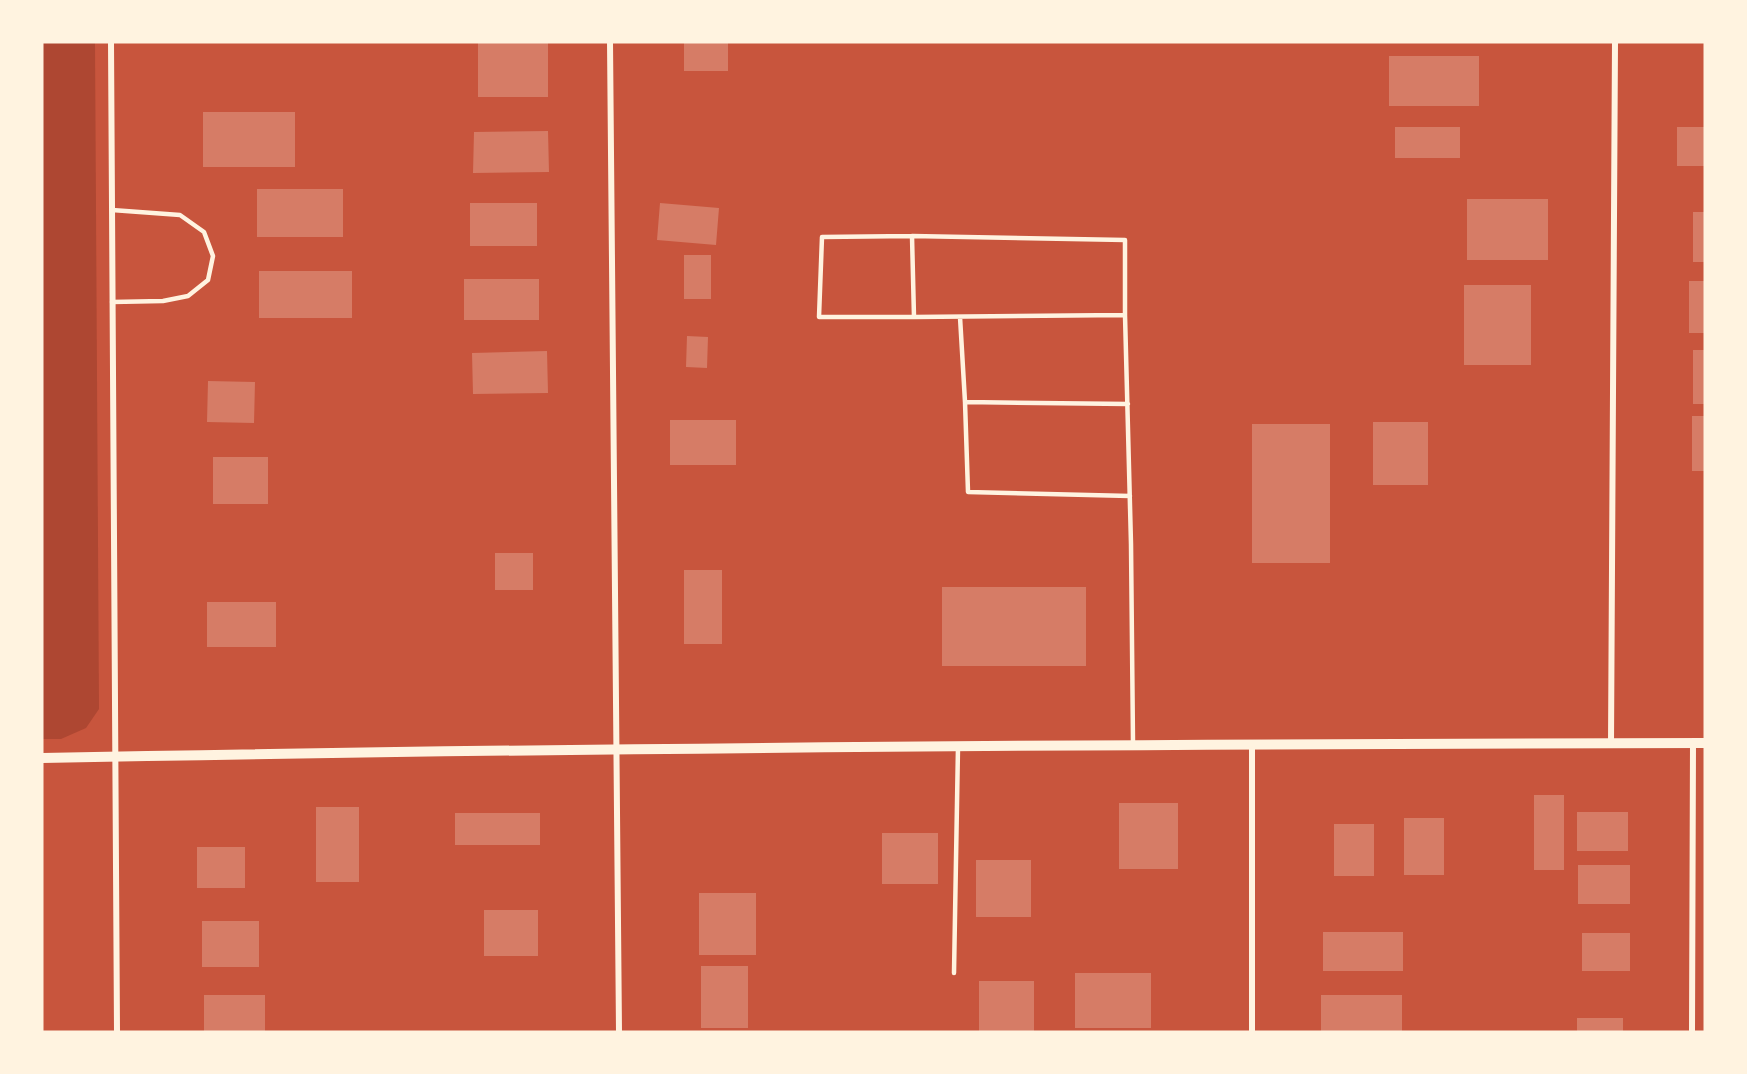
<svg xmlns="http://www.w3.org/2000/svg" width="1747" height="1074" font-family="Arial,sans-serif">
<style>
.green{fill:#ae4732}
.building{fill:#d67c66}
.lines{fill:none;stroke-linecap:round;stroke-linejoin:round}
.service{stroke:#fff3e0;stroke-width:4.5}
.minor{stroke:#fff3e0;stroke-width:6}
.tertiary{stroke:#fff3e0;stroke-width:10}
</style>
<rect width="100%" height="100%" fill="#c8553d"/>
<path class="green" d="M 42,42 L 95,42 L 99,709 L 86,728 L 61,739 L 42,739 Z"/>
<path class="building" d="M 478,42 L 548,42 L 548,97 L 478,97 Z
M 684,42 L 728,42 L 728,71 L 684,71 Z
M 1389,56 L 1479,56 L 1479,106 L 1389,106 Z
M 203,112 L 295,112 L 295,167 L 203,167 Z
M 1395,127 L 1460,127 L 1460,158 L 1395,158 Z
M 1677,127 L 1705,127 L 1705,166 L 1677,166 Z
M 548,131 L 549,172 L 473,173 L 474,132 Z
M 257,189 L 343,189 L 343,237 L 257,237 Z
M 1467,199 L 1548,199 L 1548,260 L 1467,260 Z
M 470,203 L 537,203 L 537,246 L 470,246 Z
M 660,203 L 719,208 L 716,245 L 657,240 Z
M 1693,212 L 1705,212 L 1705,262 L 1693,262 Z
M 684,255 L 711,255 L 711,299 L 684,299 Z
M 259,271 L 352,271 L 352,318 L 259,318 Z
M 464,279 L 539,279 L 539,320 L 464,320 Z
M 1689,281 L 1705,281 L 1705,333 L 1689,333 Z
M 1464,285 L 1531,285 L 1531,365 L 1464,365 Z
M 687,336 L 708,337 L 707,368 L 686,367 Z
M 1693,350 L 1705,350 L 1705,404 L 1693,404 Z
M 547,351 L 548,393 L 473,394 L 472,353 Z
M 208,381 L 255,382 L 254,423 L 207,422 Z
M 1692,416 L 1705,416 L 1705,471 L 1692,471 Z
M 670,420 L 736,420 L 736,465 L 670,465 Z
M 1373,422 L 1428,422 L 1428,485 L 1373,485 Z
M 1252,424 L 1330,424 L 1330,563 L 1252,563 Z
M 213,457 L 268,457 L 268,504 L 213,504 Z
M 495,553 L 533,553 L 533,590 L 495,590 Z
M 684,570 L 722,570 L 722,644 L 684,644 Z
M 942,587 L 1086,587 L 1086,666 L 942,666 Z
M 207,602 L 276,602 L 276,647 L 207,647 Z
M 1534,795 L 1564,795 L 1564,870 L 1534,870 Z
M 1119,803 L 1178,803 L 1178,869 L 1119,869 Z
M 316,807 L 359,807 L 359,882 L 316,882 Z
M 1577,812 L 1628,812 L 1628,851 L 1577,851 Z
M 455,813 L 540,813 L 540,845 L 455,845 Z
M 1404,818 L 1444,818 L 1444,875 L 1404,875 Z
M 1334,824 L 1374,824 L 1374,876 L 1334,876 Z
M 882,833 L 938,833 L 938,884 L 882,884 Z
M 197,847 L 245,847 L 245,888 L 197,888 Z
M 976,860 L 1031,860 L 1031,917 L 976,917 Z
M 1578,865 L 1630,865 L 1630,904 L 1578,904 Z
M 699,893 L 756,893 L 756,955 L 699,955 Z
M 484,910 L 538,910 L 538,956 L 484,956 Z
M 202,921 L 259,921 L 259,967 L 202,967 Z
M 1323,932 L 1403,932 L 1403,971 L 1323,971 Z
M 1582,933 L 1630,933 L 1630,971 L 1582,971 Z
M 701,966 L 748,966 L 748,1028 L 701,1028 Z
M 1075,973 L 1151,973 L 1151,1028 L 1075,1028 Z
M 979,981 L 1034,981 L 1034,1032 L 979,1032 Z
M 204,995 L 265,995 L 265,1032 L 204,1032 Z
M 1321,995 L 1402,995 L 1402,1032 L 1321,1032 Z
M 1577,1018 L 1623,1018 L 1623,1032 L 1577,1032 Z"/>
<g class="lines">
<path class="service" d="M 112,210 L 180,215 L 204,232 L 213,256 L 208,280 L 188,296 L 163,301 L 112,302
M 912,236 L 822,237 L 819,317 L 914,317
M 1125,315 L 914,317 L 912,236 L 1125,240 L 1125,315 L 1131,544 L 1133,743
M 960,317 L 965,402 L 1128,404
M 965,402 L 968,492 L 1130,496
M 954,973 L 958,747"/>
<path class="minor" d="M 111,42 L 117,1032
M 610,42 L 619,1032
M 1611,743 L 1615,42
M 1252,745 L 1252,1032
M 1692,1032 L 1693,743"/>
<path class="tertiary" d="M 42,758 C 596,747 1151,744 1705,743"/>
</g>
<rect width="1747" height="1074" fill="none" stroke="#fff3e0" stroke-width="87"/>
</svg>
